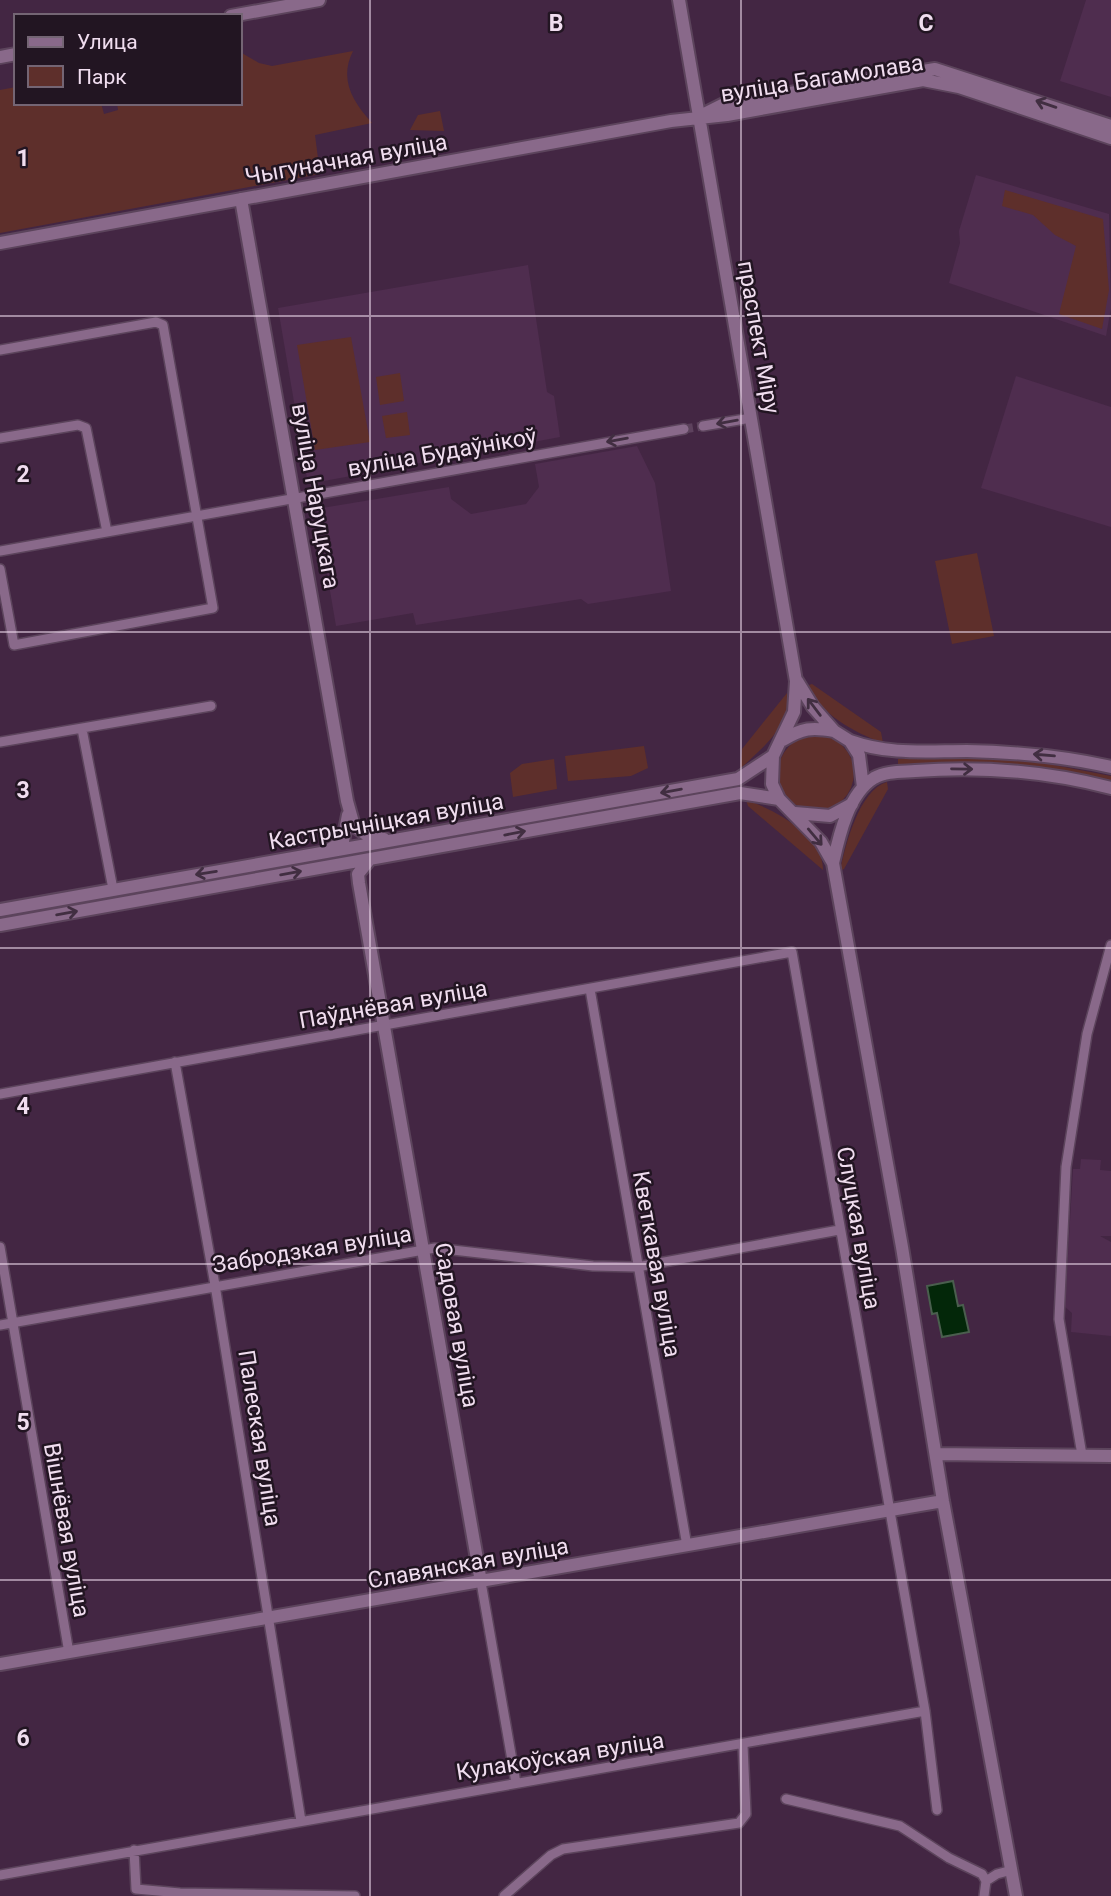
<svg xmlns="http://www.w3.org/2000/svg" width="1111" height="1896" font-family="Roboto,sans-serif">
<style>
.built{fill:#4f2d4f}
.green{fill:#5e2f2b}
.water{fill:#032709;stroke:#4a5e4e;stroke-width:2}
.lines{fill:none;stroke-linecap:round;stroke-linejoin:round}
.street-tunnel{stroke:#5d415d;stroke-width:9;stroke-dasharray:9 4.5;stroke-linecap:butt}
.street-casing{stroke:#5c445c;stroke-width:12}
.secondary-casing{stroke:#5c445c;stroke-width:16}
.street{stroke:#89698a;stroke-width:9}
.secondary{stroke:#89698a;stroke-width:12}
.oneway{stroke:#412e41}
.grid{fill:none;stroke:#f0ddef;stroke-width:2;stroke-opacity:0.55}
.labels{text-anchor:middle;stroke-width:5;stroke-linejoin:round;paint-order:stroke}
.street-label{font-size:23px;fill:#f0ddef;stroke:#221522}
.grid-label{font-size:23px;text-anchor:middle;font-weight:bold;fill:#f0ddef;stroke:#221522;stroke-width:5;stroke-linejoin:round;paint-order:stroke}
</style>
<rect width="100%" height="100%" fill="#432643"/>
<path class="built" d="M 1086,0 L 1111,0 L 1111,97 L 1060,81 Z
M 976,175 L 1109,214 L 1111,308 L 1106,336 L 949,283 L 960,243 L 959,231 Z
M 528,265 L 547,392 L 554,396 L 560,437 L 308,484 L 278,308 Z
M 1016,376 L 1111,407 L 1111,527 L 981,488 Z
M 637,446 L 655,483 L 671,591 L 588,604 L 581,599 L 416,625 L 413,613 L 336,626 L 316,509 L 449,487 L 451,499 L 471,514 L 526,504 L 539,487 L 535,464 Z
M 1081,1159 L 1101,1160 L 1100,1170 L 1111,1171 L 1111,1236 L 1100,1236 L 1111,1242 L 1111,1336 L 1071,1332 L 1072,1313 L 1065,1307 L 1073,1169 L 1080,1169 Z"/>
<path class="green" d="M 353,51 C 339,79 352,101 372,123 L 315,135 L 320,174 L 0,233 L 0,90 L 16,87 L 16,103 L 101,103 L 104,114 L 118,110 L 117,103 L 240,103 L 240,52 L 259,63 L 272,66 Z
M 440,111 L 444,131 L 410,130 L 418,115 Z
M 1005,190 L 1103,219 L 1109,290 L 1102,329 L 1059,314 L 1076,246 L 1055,235 L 1033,215 L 1002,206 Z
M 351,337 L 370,442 L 315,450 L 297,345 Z
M 400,373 L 404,401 L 380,405 L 376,377 Z
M 407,412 L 410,435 L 386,438 L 382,416 Z
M 977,553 L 994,636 L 952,644 L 935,561 Z
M 812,684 L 881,732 L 883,743 C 857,734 816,712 809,685 Z
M 787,693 C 792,726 761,749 740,769 L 742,749 Z
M778 773a38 38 0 1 1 76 0a38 38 0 1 1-76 0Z
M 644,746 L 648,768 L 631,776 L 568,781 L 565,756 Z
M 983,757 L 1033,761 L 1111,776 L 1111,783 L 998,764 L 898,765 L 898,759 Z
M 554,759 L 557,789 L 513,797 L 510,773 L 522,764 Z
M 887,782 L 888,789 L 844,869 L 840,871 C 845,846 859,790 887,782 Z
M 746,800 C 774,809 824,836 823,870 L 748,806 Z"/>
<path class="water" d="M 953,1281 L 958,1306 L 963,1305 L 969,1332 L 942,1337 L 937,1313 L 932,1314 L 927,1286 Z"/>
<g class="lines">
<path class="street-tunnel" d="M 684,429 L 703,426"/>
<defs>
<path id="street" d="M 0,350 L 156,322 L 163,325 L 213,608 L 14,645 L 0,569
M 703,426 L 751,418
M 0,438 L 78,425 L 86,428 L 107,532
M 0,551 L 684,429
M 82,729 L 113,889
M 0,742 L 211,706
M 590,989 L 687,1546
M 175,1062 L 215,1285 L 301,1821
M 0,1094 L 792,952 L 925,1711 L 937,1810
M 0,1247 L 69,1653
M 0,1325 L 435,1248 L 593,1266 L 637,1267 L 839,1230
M 1082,1455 L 1059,1319 L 1066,1167 L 1087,1034 L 1111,945
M 481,1582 L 516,1783
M 786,1799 L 900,1826 L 949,1858 L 982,1874 L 986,1881 L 984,1896
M 134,1850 L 136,1889 L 180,1893 L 355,1896
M 0,1875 L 925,1711
M 986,1881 L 997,1874 L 1012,1870
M 504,1896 L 551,1855 L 563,1849 L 739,1823 L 746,1814 L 743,1745"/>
<path id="secondary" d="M 679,0 L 796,681 L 794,712 L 773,756 L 772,784 L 779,799 L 821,842 L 833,863
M 231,16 L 319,0
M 0,57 L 16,54
M 706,113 L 724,104 L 935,69 L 1111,126
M 241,199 L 347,801 L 354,826 L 370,837 L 384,839
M 0,243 L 671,121 L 727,115 L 923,80 L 959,87 L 1111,138
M 797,681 L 813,707 L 834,731 L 850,741 L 859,755 L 863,787
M 783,740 C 802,728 812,727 834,731
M 850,741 C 889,755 926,751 967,751 C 1016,752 1063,756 1111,767
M 795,813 L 830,816 L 852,804
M 330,849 L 343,841 L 348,815
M 370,859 L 358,874 L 359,883 L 481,1582
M 0,910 L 738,779 L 773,756
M 0,925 L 740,793 L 779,799
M 936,1454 L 1111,1456
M 0,1664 L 943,1501
M 1016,1896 L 943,1501 L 902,1247 L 833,863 C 839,836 848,794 874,778 C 886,771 902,772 915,771 C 982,766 1046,771 1111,788"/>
</defs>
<use href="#street" class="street-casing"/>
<use href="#secondary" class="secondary-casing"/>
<use href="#street" class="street"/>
<use href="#secondary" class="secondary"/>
</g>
<defs><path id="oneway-shaft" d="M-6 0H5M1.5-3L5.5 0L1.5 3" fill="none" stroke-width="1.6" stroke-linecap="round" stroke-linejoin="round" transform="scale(1.75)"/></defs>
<g class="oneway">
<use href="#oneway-shaft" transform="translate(1046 104) rotate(-161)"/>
<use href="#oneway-shaft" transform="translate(727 422) rotate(170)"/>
<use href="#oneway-shaft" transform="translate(617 440) rotate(170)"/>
<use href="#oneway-shaft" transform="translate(814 707) rotate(-127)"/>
<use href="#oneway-shaft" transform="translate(1044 755) rotate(-175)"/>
<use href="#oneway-shaft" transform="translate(962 769) rotate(1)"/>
<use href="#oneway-shaft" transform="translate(671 791) rotate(170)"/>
<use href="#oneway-shaft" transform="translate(515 833) rotate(-11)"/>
<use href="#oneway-shaft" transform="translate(815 837) rotate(50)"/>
<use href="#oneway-shaft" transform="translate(206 873) rotate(171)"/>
<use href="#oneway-shaft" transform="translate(291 873) rotate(-10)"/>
<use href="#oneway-shaft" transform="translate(67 913) rotate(-10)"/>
</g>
<path class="grid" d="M 370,0 L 370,1896M 741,0 L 741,1896M 0,316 L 1111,316M 0,632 L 1111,632M 0,948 L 1111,948M 0,1264 L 1111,1264M 0,1580 L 1111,1580"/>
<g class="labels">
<g class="street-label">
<text transform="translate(822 78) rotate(-9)" y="8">вуліца Багамолава</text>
<text transform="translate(346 159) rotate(-10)" y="8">Чыгуначная вуліца</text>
<text transform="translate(759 337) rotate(80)" y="8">праспект Міру</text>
<text transform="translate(442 452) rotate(-10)" y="8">вуліца Будаўнікоў</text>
<text transform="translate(316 496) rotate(80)" y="8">вуліца Наруцкага</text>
<text transform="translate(386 821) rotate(-10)" y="8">Кастрычніцкая вуліца</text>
<text transform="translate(393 1004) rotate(-10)" y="8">Паўднёвая вуліца</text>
<text transform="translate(859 1228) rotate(80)" y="8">Слуцкая вуліца</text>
<text transform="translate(312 1249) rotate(-9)" y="8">Забродзкая вуліца</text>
<text transform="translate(657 1264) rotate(80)" y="8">Кветкавая вуліца</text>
<text transform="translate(457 1325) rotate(80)" y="8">Садовая вуліца</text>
<text transform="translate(260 1438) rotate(81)" y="8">Палеская вуліца</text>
<text transform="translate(67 1530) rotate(80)" y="8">Вішнёвая вуліца</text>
<text transform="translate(468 1563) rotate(-10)" y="8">Славянская вуліца</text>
<text transform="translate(560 1756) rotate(-9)" y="8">Кулакоўская вуліца</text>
</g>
</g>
<g class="grid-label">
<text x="556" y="31">B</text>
<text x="926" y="31">C</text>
<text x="23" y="166">1</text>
<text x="23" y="482">2</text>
<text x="23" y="798">3</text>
<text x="23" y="1114">4</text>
<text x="23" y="1430">5</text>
<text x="23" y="1746">6</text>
</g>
<rect x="14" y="14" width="228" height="91" fill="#221522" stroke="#746574" stroke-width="2"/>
<rect x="28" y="37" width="35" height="10" fill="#89698a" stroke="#746574" stroke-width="2"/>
<text x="77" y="49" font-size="21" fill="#f0ddef">Улица</text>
<rect x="28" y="66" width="35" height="21" fill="#5e2f2b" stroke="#746574" stroke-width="2"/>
<text x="77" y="84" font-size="21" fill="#f0ddef">Парк</text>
</svg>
